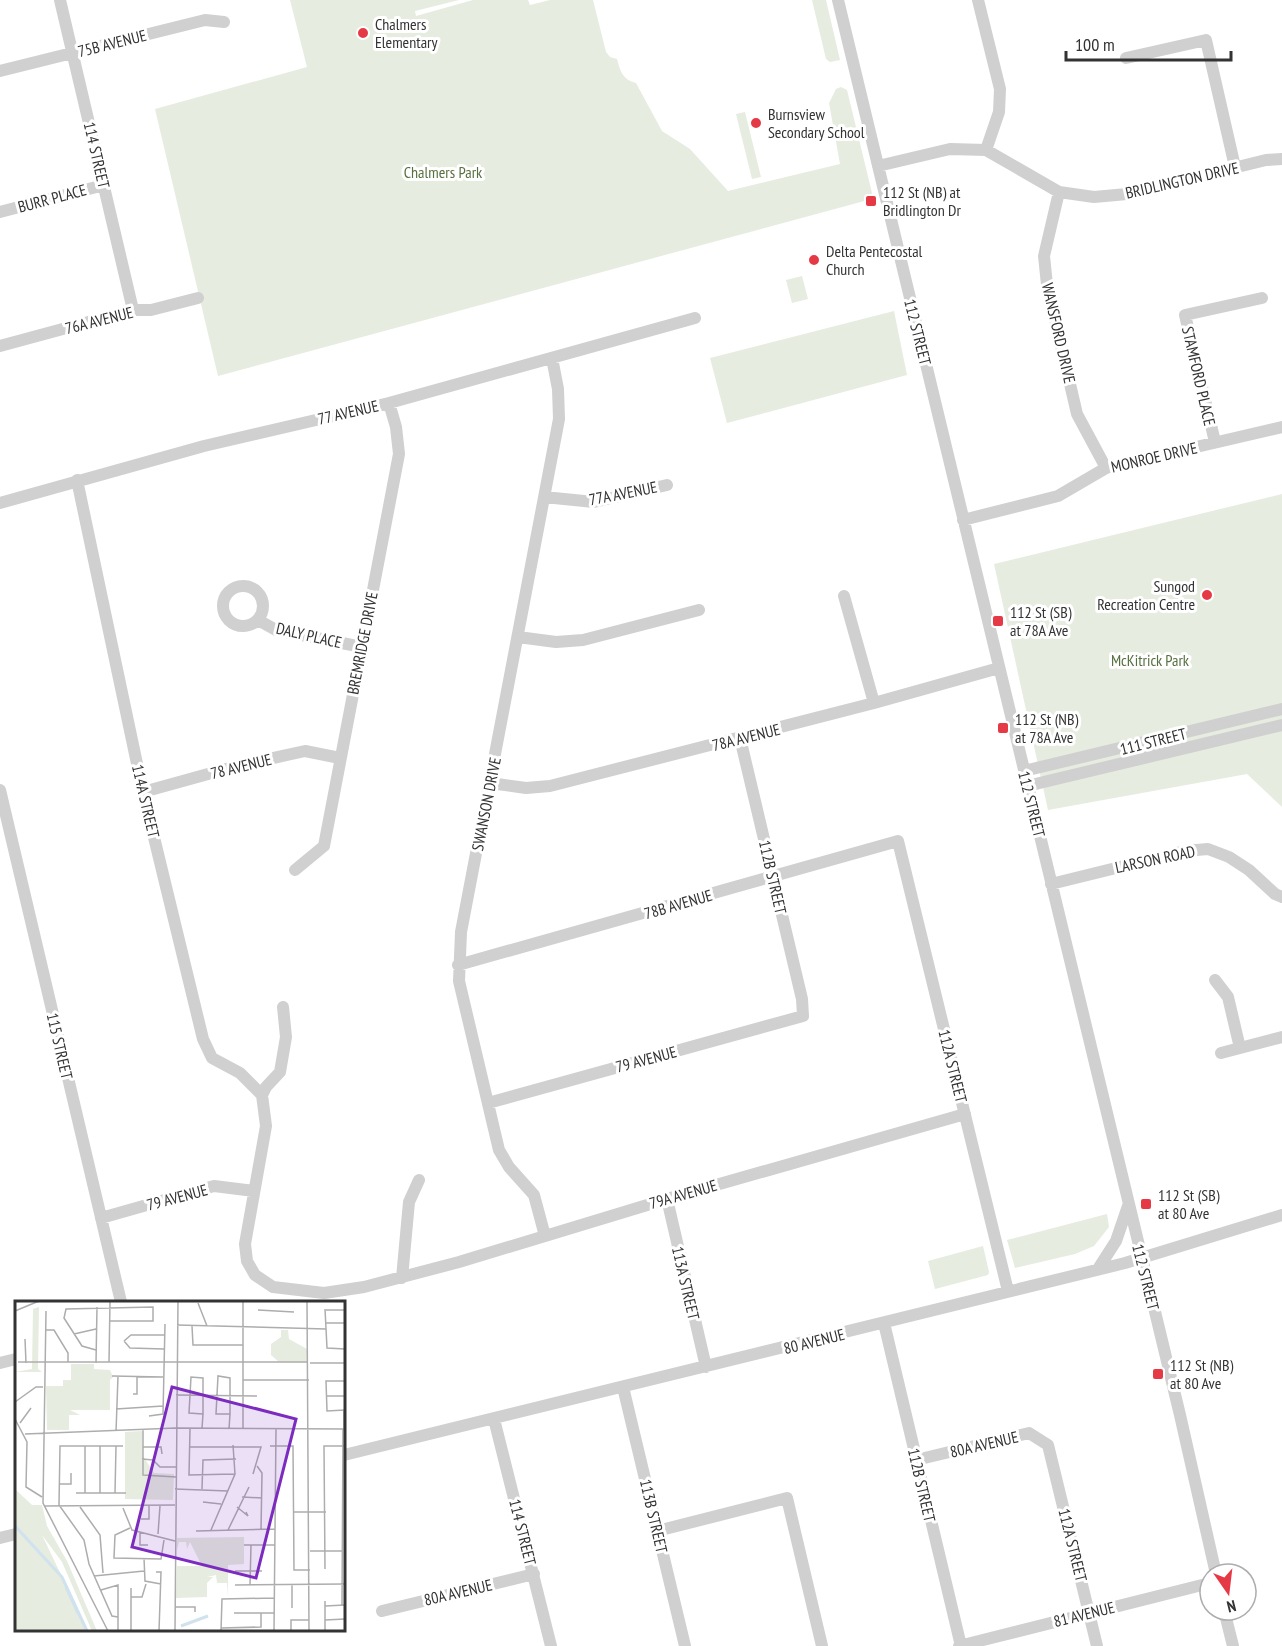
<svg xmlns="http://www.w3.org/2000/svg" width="1282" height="1646" font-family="'PT Sans Narrow',sans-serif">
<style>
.green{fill:#e6ecdf}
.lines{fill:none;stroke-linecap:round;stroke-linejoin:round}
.minor{stroke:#d0d0d0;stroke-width:12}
.poi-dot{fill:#e63946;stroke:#fff;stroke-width:2}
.labels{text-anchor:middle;stroke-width:6;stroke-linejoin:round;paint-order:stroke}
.poi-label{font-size:16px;fill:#333;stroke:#fff;text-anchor:start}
.street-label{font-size:16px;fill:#333;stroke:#fff}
.park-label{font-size:16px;fill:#56703f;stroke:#fff}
.inset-river{fill:none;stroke:#cfe2ee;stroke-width:3}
.inset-road{fill:none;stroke:#adadad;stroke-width:1.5}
.view{fill:#7b2cbf;fill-opacity:0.15;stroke:#7b2cbf;stroke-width:3}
.inset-edge{fill:none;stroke:#333;stroke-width:3}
</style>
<rect width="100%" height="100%" fill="#fff"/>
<path class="green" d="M 290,0 L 459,0 L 415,11 L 416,16 L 473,0 L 528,0 L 530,5 L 550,0 L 593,0 L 606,52 L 610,57 L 617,59 C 620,71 623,80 636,83 L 662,131 L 690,149 L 728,191 L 840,164 L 829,103 L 836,89 L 841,87 L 847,90 L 872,193 L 868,200 L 218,376 L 155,109 L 307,67 Z
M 812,0 L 826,0 L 840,60 L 830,62 L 826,59 Z
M 745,112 L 761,177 L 752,179 L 736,114 Z
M 802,276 L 808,299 L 792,303 L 786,280 Z
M 894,311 L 907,375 L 727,423 L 710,358 Z
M 1282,494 L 1282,807 L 1247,774 L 1048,810 L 994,564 Z
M 1107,1214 L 1109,1227 L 1094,1246 L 1075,1254 L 1015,1268 L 1007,1240 Z
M 983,1246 L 989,1272 L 988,1275 L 935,1289 L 928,1261 Z"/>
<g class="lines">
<path class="minor" d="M 60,0 L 133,310
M 838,0 L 1180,1415 L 1216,1574
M 978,0 L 1000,89 L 999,112 L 986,150
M 1126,58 L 1206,40 L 1235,167
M 0,71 L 205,20 L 224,22
M 878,166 L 950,149 L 986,150 L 1059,192 L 1094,197 L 1127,194 L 1266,160 L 1282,159
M 1059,192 L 1044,256 L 1047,285 L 1077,414 L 1106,468
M 0,212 L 104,185
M 0,346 L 133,310 L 151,310 L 198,298
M 1215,442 L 1185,315 L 1262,298
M 77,480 L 143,792 L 203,1039 L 212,1058 L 240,1073 L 262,1095
M 544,497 L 594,502 L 667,485
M 0,503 L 204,446 L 389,403 L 695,318
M 963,520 L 1058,496 L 1106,468 L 1282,427
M223 606a20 20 0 1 1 40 0a20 20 0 1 1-40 0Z
M 844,596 L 874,703
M 258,620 L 276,630 L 362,647
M 518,637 L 556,642 L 583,640 L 699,610
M 1024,771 L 1282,709
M 490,783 L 526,788 L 550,786 L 874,703 L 999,668
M 1027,786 L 1282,725
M 0,790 L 121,1302
M 143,792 L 237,766 L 305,751 L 340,758
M 295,870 L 324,846 L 399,454 L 396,427 L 389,403
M 1051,884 L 1185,851 L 1208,849 L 1229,857 L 1249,870 L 1275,894 L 1282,897
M 458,965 L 898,841 L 1008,1291
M 1215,980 L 1228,997 L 1240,1048 L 1282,1037
M 283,1007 L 286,1037 L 280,1072 L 266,1087 L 262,1095 L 266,1126 L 245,1244 L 247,1261 L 255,1275 L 273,1287 L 324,1293 L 364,1287 L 459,1262 L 667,1199 L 965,1114
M 1221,1053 L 1240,1048
M 488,1103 L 803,1016 L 802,999 L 740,738
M 667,1199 L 706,1367
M 101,1218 L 214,1186 L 254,1191
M 545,1236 L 534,1195 L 509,1167 L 499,1150 L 459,981 L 461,932 L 559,419 L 558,389 L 552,358
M 1098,1269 L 1116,1241 L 1128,1206
M 402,1278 L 409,1202 L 419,1180
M 884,1323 L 961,1646
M 0,1363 L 16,1359
M 623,1387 L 685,1646
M 494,1419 L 551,1646
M 344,1455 L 1125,1263 L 1282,1215
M 916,1460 L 1029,1433 L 1048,1445 L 1097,1646
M 657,1531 L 787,1498 L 822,1646
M 0,1538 L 16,1534
M 1224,1610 L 1233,1646
M 382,1611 L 534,1574
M 959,1646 L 1210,1583"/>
</g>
<g class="poi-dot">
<circle cx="363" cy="33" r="6"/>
<circle cx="756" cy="123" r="6"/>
<rect x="865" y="195" width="12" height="12" rx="3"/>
<circle cx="814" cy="260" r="6"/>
<circle cx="1207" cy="595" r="6"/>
<rect x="992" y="615" width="12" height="12" rx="3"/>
<rect x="997" y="722" width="12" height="12" rx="3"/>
<rect x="1140" y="1198" width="12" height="12" rx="3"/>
<rect x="1152" y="1368" width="12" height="12" rx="3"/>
</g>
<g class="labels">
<g class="poi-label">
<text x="375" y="30">Chalmers<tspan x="375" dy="18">Elementary</tspan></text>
<text x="768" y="120">Burnsview<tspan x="768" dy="18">Secondary School</tspan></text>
<text x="883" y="198">112 St (NB) at<tspan x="883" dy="18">Bridlington Dr</tspan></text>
<text x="826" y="257">Delta Pentecostal<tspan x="826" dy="18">Church</tspan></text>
<text x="1195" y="592" text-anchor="end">Sungod<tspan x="1195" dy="18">Recreation Centre</tspan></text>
<text x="1010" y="618">112 St (SB)<tspan x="1010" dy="18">at 78A Ave</tspan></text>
<text x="1015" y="725">112 St (NB)<tspan x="1015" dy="18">at 78A Ave</tspan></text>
<text x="1158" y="1201">112 St (SB)<tspan x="1158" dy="18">at 80 Ave</tspan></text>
<text x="1170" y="1371">112 St (NB)<tspan x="1170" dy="18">at 80 Ave</tspan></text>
</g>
<g class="street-label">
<text transform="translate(112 43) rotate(-14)" y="6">75B AVENUE</text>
<text transform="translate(97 155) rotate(77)" y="6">114 STREET</text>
<text transform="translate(1182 180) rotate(-13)" y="6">BRIDLINGTON DRIVE</text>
<text transform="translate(52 198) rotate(-15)" y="6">BURR PLACE</text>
<text transform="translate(99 320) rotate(-14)" y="6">76A AVENUE</text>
<text transform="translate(918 332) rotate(76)" y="6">112 STREET</text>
<text transform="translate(1059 333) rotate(77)" y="6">WANSFORD DRIVE</text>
<text transform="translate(1199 376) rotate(77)" y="6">STAMFORD PLACE</text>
<text transform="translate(348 412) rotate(-13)" y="6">77 AVENUE</text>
<text transform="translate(1154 457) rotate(-13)" y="6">MONROE DRIVE</text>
<text transform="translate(623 493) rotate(-11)" y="6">77A AVENUE</text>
<text transform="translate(309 635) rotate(13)" y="6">DALY PLACE</text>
<text transform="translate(362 643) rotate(-79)" y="6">BREMRIDGE DRIVE</text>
<text transform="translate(746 737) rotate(-14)" y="6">78A AVENUE</text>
<text transform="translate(1153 741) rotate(-14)" y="6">111 STREET</text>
<text transform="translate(241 766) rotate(-14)" y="6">78 AVENUE</text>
<text transform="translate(146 801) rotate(77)" y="6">114A STREET</text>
<text transform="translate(486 804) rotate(-79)" y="6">SWANSON DRIVE</text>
<text transform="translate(1032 804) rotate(76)" y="6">112 STREET</text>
<text transform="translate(1155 859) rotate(-12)" y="6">LARSON ROAD</text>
<text transform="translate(773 877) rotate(77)" y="6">112B STREET</text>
<text transform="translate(678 904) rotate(-16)" y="6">78B AVENUE</text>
<text transform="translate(60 1046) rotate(77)" y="6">115 STREET</text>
<text transform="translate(646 1059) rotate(-15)" y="6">79 AVENUE</text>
<text transform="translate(953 1066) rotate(76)" y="6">112A STREET</text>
<text transform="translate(683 1194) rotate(-16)" y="6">79A AVENUE</text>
<text transform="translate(177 1197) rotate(-15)" y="6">79 AVENUE</text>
<text transform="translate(1146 1277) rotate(76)" y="6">112 STREET</text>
<text transform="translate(686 1283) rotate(77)" y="6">113A STREET</text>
<text transform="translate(814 1341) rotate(-14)" y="6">80 AVENUE</text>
<text transform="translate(984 1444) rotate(-13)" y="6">80A AVENUE</text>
<text transform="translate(922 1485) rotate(77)" y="6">112B STREET</text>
<text transform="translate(654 1516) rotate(77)" y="6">113B STREET</text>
<text transform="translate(523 1532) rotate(76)" y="6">114 STREET</text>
<text transform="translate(1073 1545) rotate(76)" y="6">112A STREET</text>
<text transform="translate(458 1592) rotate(-13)" y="6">80A AVENUE</text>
<text transform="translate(1084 1614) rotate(-14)" y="6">81 AVENUE</text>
</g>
<g class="park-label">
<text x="443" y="178">Chalmers Park</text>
<text x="1150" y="666">McKitrick Park</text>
</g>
</g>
<g transform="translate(15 1301)">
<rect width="330" height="330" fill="#fff"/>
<path d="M 24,6 L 23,68 L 27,71 L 0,71 L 17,68 L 18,8 ZM 266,29 L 273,29 L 274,38 L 292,48 L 292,61 L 264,61 L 256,54 L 256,43 L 266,36 ZM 56,63 L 79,63 L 79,68 L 95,69 L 98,76 L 95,79 L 95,109 L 55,109 L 65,114 L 54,114 L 54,129 L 32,129 L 31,85 L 48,85 L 48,79 L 56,79 ZM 127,130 L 128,155 L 139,172 L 159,173 L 158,199 L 110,198 L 110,131 ZM 0,188 L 17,204 L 27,204 L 32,225 L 52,260 L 82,330 L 77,330 L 47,261 L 27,234 L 73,330 L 0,330 ZM 229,236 L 229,263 L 213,264 L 213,296 L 212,282 L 202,282 L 201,274 L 192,276 L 198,276 L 192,282 L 192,296 L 161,297 L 162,265 L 187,265 L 175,241 L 172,248 L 171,241 L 164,241 L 162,249 L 162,237 Z" fill="#e6ecdf"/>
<path class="inset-river" d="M 0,225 L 47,276 L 72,330M 51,286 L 63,312M 166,325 L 193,315"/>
<path class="inset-road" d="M 292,0 L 294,330M 183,2 L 192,25M 310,8 L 312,47 L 330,48M 243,9 L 279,11M 311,9 L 330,9M 0,10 L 24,0M 31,10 L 28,202 L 93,330M 311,22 L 330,22M 162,24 L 311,28M 177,25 L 178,44 L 228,44M 30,29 L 39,29 L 53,52 L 53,61M 59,33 L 81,28M 10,38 L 11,62M 109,40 L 115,47 L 149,48M 109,40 L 116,34 L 149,34M 81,49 L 67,45 L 49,17 L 51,8 L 138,6 L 138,20 L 94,20M 3,61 L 292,61M 94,61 L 95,0M 81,62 L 82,6M 295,62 L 330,62M 97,75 L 148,76M 228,79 L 294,79M 330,80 L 311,80 L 312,110 L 330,109M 118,93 L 122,93 L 122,76M 161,94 L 242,95M 311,95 L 330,95M 0,101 L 21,86 L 28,86M 101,108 L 148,105M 329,109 L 329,128M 134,115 L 148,113 L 150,23M 0,118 L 12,141 L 11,186 L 27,196M 5,122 L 16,107M 187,127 L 188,113 L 188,77 L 176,76 L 174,112 L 188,113M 175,128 L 174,174 L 220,173M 214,128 L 215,113 L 215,77 L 203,75 L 201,113 L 215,113M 228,128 L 228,0M 128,129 L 128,174 L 161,176M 101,131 L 103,75M 10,133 L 161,127 L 330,128M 255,145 L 278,145 L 279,269 L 295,269M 128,146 L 146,146 L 147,153M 175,146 L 246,146 L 238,173M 127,158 L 138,159 L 145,166 L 161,166M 242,165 L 247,172 L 246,229M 44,183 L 56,183 L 56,172M 160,188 L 213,190M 187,188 L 188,159 L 221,158M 61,192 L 111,192M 70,192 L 70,145M 85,192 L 85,145M 100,192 L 101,145M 227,196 L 247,197M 188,201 L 206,203M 29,205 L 160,204M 65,206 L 85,234 L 88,272M 222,206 L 233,215 L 231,211M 108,207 L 117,229 L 160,240M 279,211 L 311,211M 126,218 L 134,218 L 134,205M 115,227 L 100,234 L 99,257 L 146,258 L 149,239M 196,229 L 220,173 L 218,144M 213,229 L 234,186M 181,230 L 260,228M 125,231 L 125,244 L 133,244M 143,233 L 145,205M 229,244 L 260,244M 295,250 L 327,250M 129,257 L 130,280 L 146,283M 310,268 L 309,145 L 329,145M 220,270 L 247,270M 141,271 L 146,271 L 144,330M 79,275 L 129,270M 220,284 L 330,283M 235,284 L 236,244M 86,289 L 103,284 L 103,330M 116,296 L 127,296 L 131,283M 310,300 L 310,330M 327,304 L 328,128M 310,305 L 330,304M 160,306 L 180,306 L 180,311M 277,307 L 277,284M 219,312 L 259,312M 103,316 L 97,315 L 74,263 L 69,239 L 44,204 L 45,145 L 108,145M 310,319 L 330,318M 206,327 L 246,326 L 246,312M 116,330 L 116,287M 160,330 L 163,0M 206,330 L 207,298 L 259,297M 259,330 L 261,128M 276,330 L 276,319 L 294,319"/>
<path class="view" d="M 157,86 L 281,118 L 241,277 L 117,246 Z"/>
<rect width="330" height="330" class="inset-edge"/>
</g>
<g transform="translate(1228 1592) rotate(166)"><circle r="28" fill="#ffffff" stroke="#adadad" stroke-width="1.5"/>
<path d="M0-4.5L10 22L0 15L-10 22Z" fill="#e63946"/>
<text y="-9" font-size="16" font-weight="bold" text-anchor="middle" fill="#333333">N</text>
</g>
<path d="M1066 51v9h165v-9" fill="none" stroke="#333333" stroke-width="3"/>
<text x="1075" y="51" font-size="18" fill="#333333" stroke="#ffffff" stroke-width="4.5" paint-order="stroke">100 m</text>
</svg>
